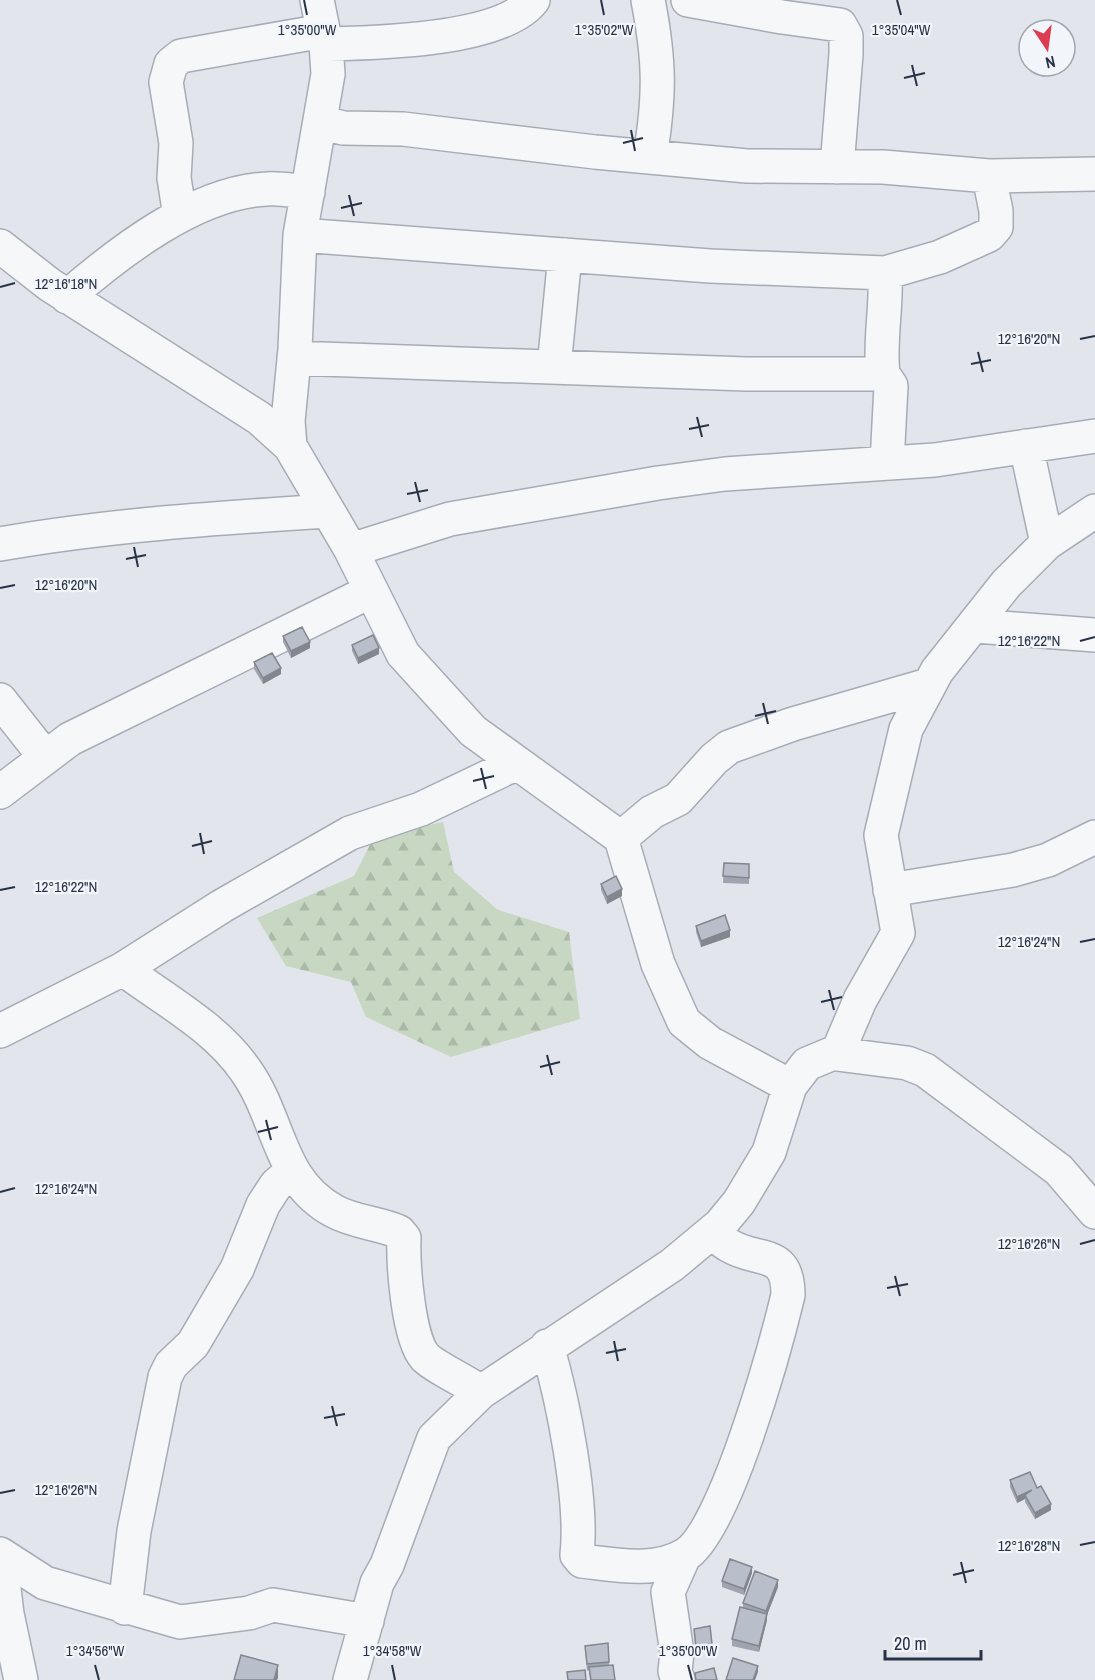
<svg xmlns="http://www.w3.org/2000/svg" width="1095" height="1680" font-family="'Archivo Narrow',sans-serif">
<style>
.forest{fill:url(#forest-firs)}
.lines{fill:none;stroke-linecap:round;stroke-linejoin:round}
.minor-casing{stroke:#a6acb7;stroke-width:36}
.minor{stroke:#f5f7f9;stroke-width:33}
.wall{fill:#9fa4ae}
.shaded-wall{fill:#82868d}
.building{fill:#b9bfca;stroke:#82868d;stroke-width:1.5}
.ticks{fill:none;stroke:#283246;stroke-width:2}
.ticks-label{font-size:15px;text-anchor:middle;fill:#283246;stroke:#f2f5f9;stroke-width:4.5;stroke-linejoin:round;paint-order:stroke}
</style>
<defs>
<pattern id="forest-firs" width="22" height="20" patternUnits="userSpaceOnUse" patternTransform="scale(1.5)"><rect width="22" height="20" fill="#c7d7c2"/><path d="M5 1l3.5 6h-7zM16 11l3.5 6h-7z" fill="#abb9a8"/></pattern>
</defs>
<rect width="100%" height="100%" fill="#e2e6ec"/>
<path class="forest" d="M 443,822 L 454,872 L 498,910 L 569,932 L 580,1019 L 451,1057 L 366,1017 L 351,982 L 286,966 L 257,918 L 354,876 L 374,837 Z"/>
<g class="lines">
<defs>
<path id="minor" d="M 648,0 C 660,62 660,95 650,157
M 688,0 L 782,17 L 840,25 L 846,36 L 846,54 L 837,167
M 326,44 C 375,43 502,41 533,0
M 321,122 L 343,128 L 403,129 L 595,152 L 747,166 L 883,167 L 989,176 L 1095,174
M 180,216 L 174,178 L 176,143 L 166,82 L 171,64 L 181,56 L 323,31
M 300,235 L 710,266 L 885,273 L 940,257 L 989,235 L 996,227 L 996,211 L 989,176
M 0,246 L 50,285 L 259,418 L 290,446 L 351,550 L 403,654 L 473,731 L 621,838 L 658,964 L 684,1022 L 710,1043 L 790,1086
M 67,297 C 119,252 196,192 267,189 C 280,188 295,191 308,192
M 294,358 L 746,374 L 883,374 L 891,386 L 887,463
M 554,367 L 565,255
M 883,374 C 879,341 887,307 885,273
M 290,446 L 288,421 L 295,349 L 300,235 L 328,74 L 326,44 L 317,0
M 1026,446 L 1047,543
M 0,544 C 108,525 218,518 328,511
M 351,550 L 450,519 L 658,483 L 725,474 L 935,460 L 1095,436
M 975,626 L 1095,635
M 0,700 L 45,757
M 0,792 L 70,739 L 371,591
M 621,838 L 652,812 L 678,799 L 714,759 L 729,747 L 793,724 L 928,685
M 890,890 L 1013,870 L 1048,860 L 1095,837
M 123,969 C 165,1000 217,1028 246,1071 C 280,1119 278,1181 334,1211 C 353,1222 379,1223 399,1232 L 404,1238 C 403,1264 408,1338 425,1357 C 433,1366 467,1382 481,1392
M 0,1031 L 123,969 L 222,906 L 350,833 L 421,809 L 517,763
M 837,1054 L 860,1000 L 898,933 L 881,835 L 906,729 L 937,671 L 1006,584 L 1047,543 L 1095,511
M 547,1346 C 563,1400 583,1500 577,1555 L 582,1561 C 615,1565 655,1573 685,1555 C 725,1532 776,1345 788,1295 C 788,1248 759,1263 730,1246 C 724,1243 718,1237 712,1232
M 0,1554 L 45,1583 L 180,1622 L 249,1613 L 273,1605 L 367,1621
M 0,1555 L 7,1614 L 21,1680
M 125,1608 L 134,1531 L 165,1377 L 171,1365 L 193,1344 L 237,1269 L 263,1205 L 276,1185 L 291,1172
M 350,1680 L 377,1583 L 387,1565 L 434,1438 L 481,1392 L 672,1265 L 720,1225 L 739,1202 L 769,1152 L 790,1086 L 807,1064 L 831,1054 L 837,1054 L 907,1063 L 925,1070 L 1059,1170 L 1095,1212
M 678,1680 L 675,1671 L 677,1653 L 668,1592 L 684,1556"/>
</defs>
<use href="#minor" class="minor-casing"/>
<use href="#minor" class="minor"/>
</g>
<path class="wall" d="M 283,636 L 310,648 L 291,658 L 283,642 Z
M 352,645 L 379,654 L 358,664 L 352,651 Z
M 254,662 L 281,674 L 263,684 L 254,669 Z
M 724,863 L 749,864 L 749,884 L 723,883 Z
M 601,884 L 622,896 L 607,904 L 601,890 Z
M 696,926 L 730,937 L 701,947 L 696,932 Z
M 1010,1480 L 1037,1488 L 1051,1510 L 1035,1519 L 1025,1502 L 1025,1499 L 1017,1503 L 1010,1487 Z
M 752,1573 L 744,1595 L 722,1587 L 722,1581 Z
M 778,1587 L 767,1615 L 767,1620 L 759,1652 L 732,1646 L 732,1639 L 743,1608 L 743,1603 Z
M 694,1629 L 712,1644 L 712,1651 L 696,1653 Z
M 608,1643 L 609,1665 L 615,1680 L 590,1680 L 589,1670 L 587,1671 L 585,1646 Z"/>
<path class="shaded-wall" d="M 310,642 L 310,648 L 291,658 L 291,651 Z
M 379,648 L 379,654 L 358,664 L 358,658 Z
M 281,668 L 281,674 L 263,684 L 263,678 Z
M 622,889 L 622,896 L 607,904 L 607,897 Z
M 730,930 L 730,937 L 701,947 L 701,941 Z
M 1032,1490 L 1025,1495 L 1025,1499 L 1017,1503 L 1017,1497 Z
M 1051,1504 L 1051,1510 L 1035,1519 L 1035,1513 Z
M 752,1567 L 752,1573 L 744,1595 L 744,1589 Z
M 778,1580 L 778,1587 L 767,1615 L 767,1620 L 759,1652 L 759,1646 L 766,1618 L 766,1611 Z
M 278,1665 L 278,1678 L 277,1680 L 274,1680 Z
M 758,1666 L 758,1672 L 755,1680 L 753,1680 Z"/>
<path class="building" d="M 302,627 L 310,642 L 291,651 L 283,636 Z
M 373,635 L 379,648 L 358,658 L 352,645 Z
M 272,653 L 281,668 L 263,678 L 254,662 Z
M 724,863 L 749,864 L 749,878 L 723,876 Z
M 616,876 L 622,889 L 607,897 L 601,884 Z
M 725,915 L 730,930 L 701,941 L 696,926 Z
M 1030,1472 L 1037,1488 L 1041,1486 L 1051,1504 L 1035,1513 L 1025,1495 L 1032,1490 L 1017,1497 L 1010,1480 Z
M 730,1559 L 752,1567 L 744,1589 L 722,1581 Z
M 755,1571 L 778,1580 L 766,1611 L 743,1603 Z
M 740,1607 L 767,1614 L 759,1646 L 732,1639 Z
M 710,1626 L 712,1644 L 696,1647 L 694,1629 Z
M 608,1643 L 609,1662 L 587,1664 L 585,1646 Z
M 241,1655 L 278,1665 L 274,1680 L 234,1680 Z
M 733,1658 L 758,1666 L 753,1680 L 726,1680 Z
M 613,1665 L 615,1680 L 591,1680 L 589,1667 Z
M 714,1668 L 717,1680 L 696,1680 L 695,1673 Z
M 585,1670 L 586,1680 L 568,1680 L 567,1672 Z"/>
<path class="ticks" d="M 304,0 L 307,15M 601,0 L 604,15M 897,0 L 901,15M 912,65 L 917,86M 904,78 L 925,73M 631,130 L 635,151M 623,143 L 643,138M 349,195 L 354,216M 341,208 L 362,203M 0,287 L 15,283M 1080,339 L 1095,336M 978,352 L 983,372M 971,364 L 991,360M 697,417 L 702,437M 689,429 L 709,425M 415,482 L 420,502M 407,494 L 428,490M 134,547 L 138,567M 126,559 L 146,555M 0,588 L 15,585M 1080,641 L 1095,637M 763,703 L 768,724M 755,716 L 776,711M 481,768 L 486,789M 473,781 L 494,776M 200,833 L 204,854M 192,846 L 212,841M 0,890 L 15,887M 1080,942 L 1095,939M 829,990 L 834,1010M 821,1002 L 842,997M 547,1055 L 552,1075M 540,1067 L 560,1062M 266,1120 L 271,1140M 258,1132 L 278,1127M 0,1192 L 15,1188M 1080,1244 L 1095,1240M 895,1276 L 900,1296M 887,1288 L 908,1284M 614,1341 L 618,1361M 606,1353 L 626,1349M 332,1406 L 337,1426M 324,1418 L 345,1414M 0,1493 L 15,1490M 1080,1545 L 1095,1542M 961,1562 L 966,1583M 953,1575 L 974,1570M 95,1665 L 99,1680M 392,1665 L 395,1680M 688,1665 L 692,1680"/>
<g class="ticks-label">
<text x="307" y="35">1°35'00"W</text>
<text x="604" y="35">1°35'02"W</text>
<text x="901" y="35">1°35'04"W</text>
<text x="66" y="289">12°16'18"N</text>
<text x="1029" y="344">12°16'20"N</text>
<text x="66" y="590">12°16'20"N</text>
<text x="1029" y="646">12°16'22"N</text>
<text x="66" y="892">12°16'22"N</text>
<text x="1029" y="947">12°16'24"N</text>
<text x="66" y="1194">12°16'24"N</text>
<text x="1029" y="1249">12°16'26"N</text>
<text x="66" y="1495">12°16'26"N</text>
<text x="1029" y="1551">12°16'28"N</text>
<text x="95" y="1656">1°34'56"W</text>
<text x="392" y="1656">1°34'58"W</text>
<text x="688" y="1656">1°35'00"W</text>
</g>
<g transform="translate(1047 48) rotate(167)"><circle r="28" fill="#f2f5f9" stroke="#a1a7b1" stroke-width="1.5"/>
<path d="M0-4.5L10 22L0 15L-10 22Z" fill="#dc3b52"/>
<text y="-9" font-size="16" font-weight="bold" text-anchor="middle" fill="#283246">N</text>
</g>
<path d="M885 1650v9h96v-9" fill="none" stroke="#283246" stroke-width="3"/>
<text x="894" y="1650" font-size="18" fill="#283246" stroke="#f2f5f9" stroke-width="4.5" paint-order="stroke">20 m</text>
</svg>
